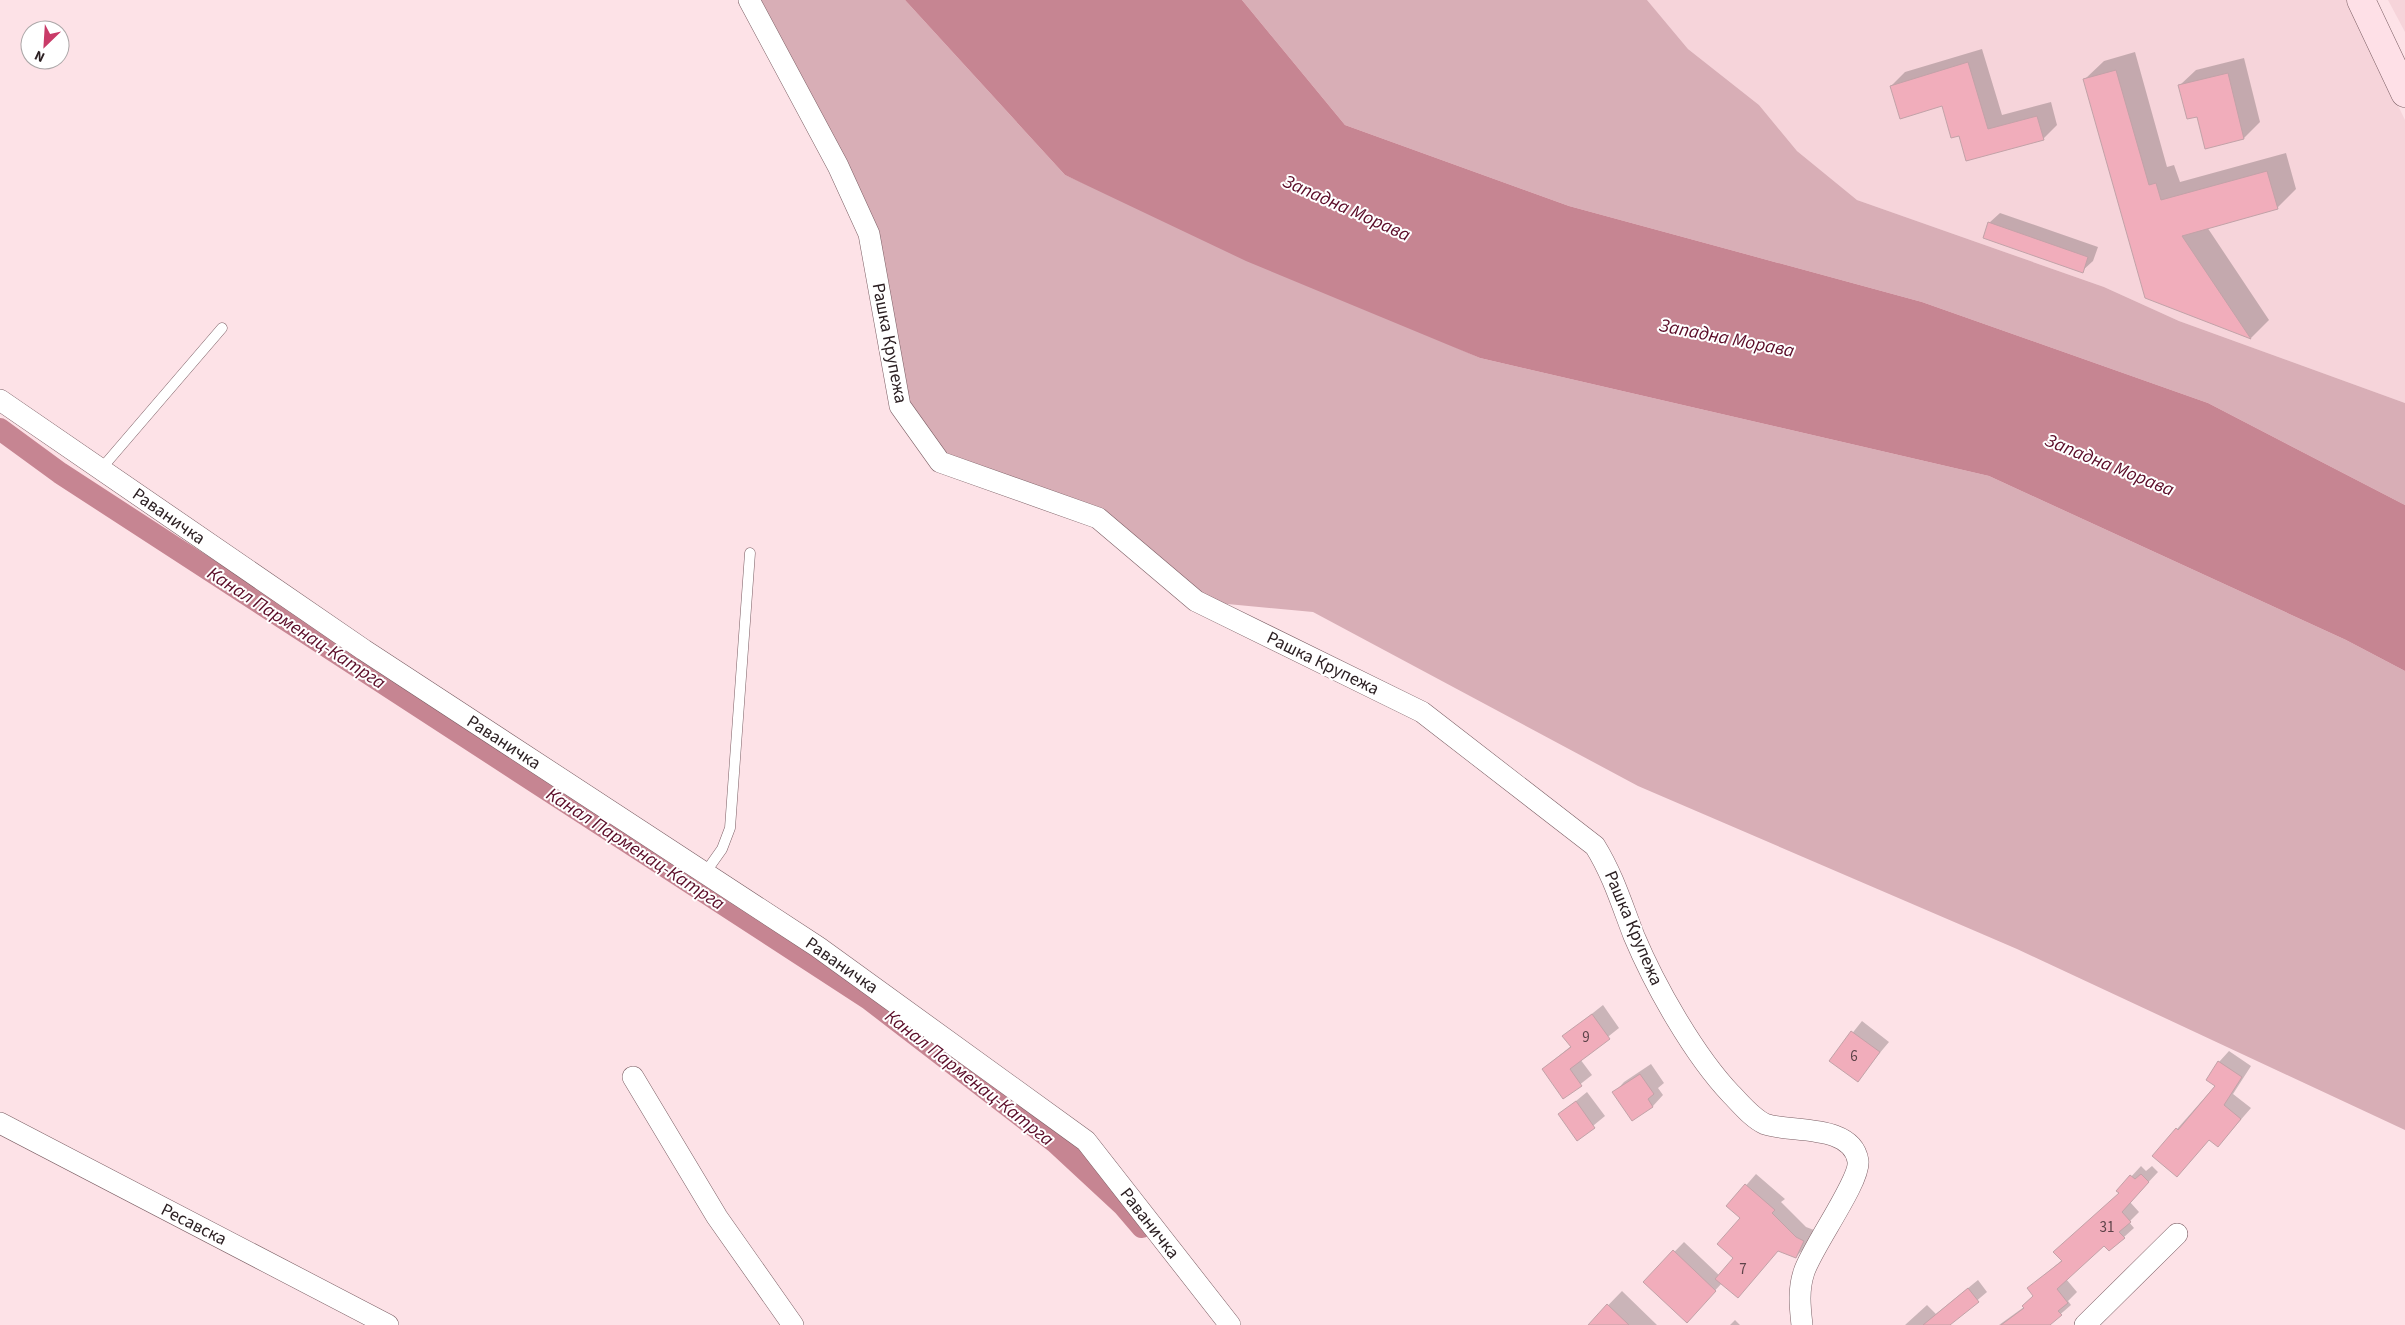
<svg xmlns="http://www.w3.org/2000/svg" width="2405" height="1325" font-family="'Source Sans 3',sans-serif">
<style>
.built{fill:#f6d4da}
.green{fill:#d8aeb6}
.water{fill:#c68592}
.shadow{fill:#0003}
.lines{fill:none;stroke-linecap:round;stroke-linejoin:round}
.canal{stroke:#c68592;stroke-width:22}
.building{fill:#f1adbb;stroke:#c2a2a8}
.lane-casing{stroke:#7c5f65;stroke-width:11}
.street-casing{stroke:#7c5f65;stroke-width:22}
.secondary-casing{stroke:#7c5f65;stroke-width:29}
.lane{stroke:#fff;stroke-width:10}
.street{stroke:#fff;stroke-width:21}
.secondary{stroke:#fee0e7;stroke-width:28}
.labels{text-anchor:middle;stroke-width:4;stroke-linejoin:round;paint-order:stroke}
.number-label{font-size:15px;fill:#5d4349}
.street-label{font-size:18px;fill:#2c2023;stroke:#fff}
.water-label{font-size:19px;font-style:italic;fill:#5b0c28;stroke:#fff}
</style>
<rect width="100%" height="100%" fill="#fde2e7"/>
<path class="built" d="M 1647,0 L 2347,0 L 2405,120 L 2405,403 L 2179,321 L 2104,287 L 1857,200 L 1797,151 L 1759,105 L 1688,49 Z
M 2388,0 L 2405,0 L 2405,32 Z"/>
<path class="green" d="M 749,0 L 905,0 L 1065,175 L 1480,358 L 1989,476 L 2346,640 L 2405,671 L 2405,1130 L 2017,949 L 1638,786 L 1313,612 L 1196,601 L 1098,518 L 940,462 L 900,406 L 869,234 Z
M 1242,0 L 1647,0 L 1688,49 L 1759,105 L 1797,151 L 1857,200 L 2104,287 L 2179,321 L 2405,403 L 2405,505 L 2208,403 L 1922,302 L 1569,206 L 1345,125 Z"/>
<path class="water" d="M 905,0 L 1242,0 L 1345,125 L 1569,206 L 1922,302 L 2208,403 L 2405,505 L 2405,671 L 2346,640 L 1989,476 L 1480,358 L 1246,261 L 1065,175 Z"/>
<path class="shadow" d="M 1982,49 L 2002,115 L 2051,102 L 2057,125 L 2043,139 L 1960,134 L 1942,105 L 1891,86 L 1905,72 Z
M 2135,52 L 2167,167 L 2174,165 L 2180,182 L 2286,153 L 2296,189 L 2277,208 L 2207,227 L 2269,320 L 2251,338 L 2146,297 L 2085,79 L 2104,61 Z
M 2244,58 L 2260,122 L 2244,138 L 2198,115 L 2180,85 L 2196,70 Z
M 2000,213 L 2098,247 L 2093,261 L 2082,271 L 1989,223 Z
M 1603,1005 L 1619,1028 L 1580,1059 L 1592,1075 L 1564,1097 L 1543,1069 L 1571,1046 L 1564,1036 Z
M 1862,1021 L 1889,1042 L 1857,1080 L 1831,1060 Z
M 2229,1051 L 2251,1066 L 2233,1094 L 2251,1108 L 2218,1146 L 2209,1139 L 2187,1165 L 2177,1129 L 2216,1085 L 2219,1062 Z
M 1651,1064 L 1664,1083 L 1658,1088 L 1663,1095 L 1653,1106 L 1632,1119 L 1614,1093 L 1624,1082 Z
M 1587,1092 L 1605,1116 L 1577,1139 L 1560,1114 Z
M 2141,1166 L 2146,1171 L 2152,1166 L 2158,1172 L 2130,1202 L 2139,1212 L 2129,1222 L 2134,1228 L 2124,1237 L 2105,1244 L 2066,1279 L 2077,1292 L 2068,1301 L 2071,1305 L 2048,1325 L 1999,1325 L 2024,1307 L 2034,1295 L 2029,1288 L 2062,1260 L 2120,1193 L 2118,1191 Z
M 1756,1174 L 1785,1199 L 1781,1202 L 1806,1227 L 1814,1230 L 1806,1246 L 1796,1257 L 1779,1250 L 1722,1283 L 1696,1311 L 1645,1282 L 1684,1242 L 1720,1276 L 1735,1258 L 1742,1218 L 1728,1206 Z
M 1978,1280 L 1987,1292 L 1948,1325 L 1905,1325 L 1927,1305 L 1936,1314 Z
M 1622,1291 L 1657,1325 L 1589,1325 Z
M 1735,1320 L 1740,1325 L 1730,1325 Z"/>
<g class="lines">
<path class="canal" d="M 0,429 L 60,473 L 869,999 L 1055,1142 L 1124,1206 L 1142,1227"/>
</g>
<path class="building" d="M 1968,62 L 1988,129 L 2037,116 L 2044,140 L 1966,161 L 1959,136 L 1951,138 L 1942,106 L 1900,119 L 1890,86 Z
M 2116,70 L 2149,185 L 2156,183 L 2161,200 L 2267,171 L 2278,209 L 2182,236 L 2251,339 L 2145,298 L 2083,79 Z
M 2228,73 L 2244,139 L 2205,149 L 2197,117 L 2187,119 L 2178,85 Z
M 1988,222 L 2088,257 L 2083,273 L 1983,238 Z
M 1592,1014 L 1610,1039 L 1570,1069 L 1582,1086 L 1563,1099 L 1542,1069 L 1571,1047 L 1562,1036 Z
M 1851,1031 L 1880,1052 L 1858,1082 L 1829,1061 Z
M 2218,1061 L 2242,1077 L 2224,1105 L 2241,1119 L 2218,1147 L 2209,1140 L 2177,1177 L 2152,1156 L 2176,1128 L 2178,1130 L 2215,1086 L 2206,1080 Z
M 1640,1074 L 1654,1094 L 1648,1099 L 1653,1107 L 1632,1121 L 1612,1092 Z
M 1576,1101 L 1595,1128 L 1577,1141 L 1558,1114 Z
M 2141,1174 L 2149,1182 L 2122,1212 L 2131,1222 L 2119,1232 L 2125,1238 L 2109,1251 L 2104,1246 L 2057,1289 L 2068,1303 L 2058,1311 L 2062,1315 L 2050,1325 L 2001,1325 L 2024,1308 L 2022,1306 L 2033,1296 L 2027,1288 L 2062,1261 L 2053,1252 L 2119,1193 L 2116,1191 L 2130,1175 L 2135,1179 Z
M 1745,1184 L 1775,1210 L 1772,1213 L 1796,1237 L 1804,1241 L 1796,1258 L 1778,1251 L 1738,1298 L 1715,1279 L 1733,1258 L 1717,1244 L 1740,1218 L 1726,1206 Z
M 1673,1250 L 1716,1291 L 1687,1323 L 1643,1282 Z
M 1968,1288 L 1979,1302 L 1950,1325 L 1923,1325 Z
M 1607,1304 L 1629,1325 L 1588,1325 Z"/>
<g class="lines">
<defs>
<path id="lane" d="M 101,469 L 222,328
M 705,873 L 722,849 L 730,828 L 750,553"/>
<path id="street" d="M 749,0 L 838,166 L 869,234 L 900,406 L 940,462 L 1098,518 L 1196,601 L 1422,712 L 1595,846 C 1613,875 1622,905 1634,936 C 1655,986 1694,1055 1731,1094 C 1741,1104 1752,1118 1765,1124 C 1789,1133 1852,1123 1858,1161 C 1861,1180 1812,1247 1804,1272 C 1798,1290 1800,1307 1802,1325
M 0,400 L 364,650 L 818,947 L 1086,1141 L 1230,1325
M 633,1077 L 717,1217 L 793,1325
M 0,1123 L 388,1325
M 2085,1325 L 2177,1234"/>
<path id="secondary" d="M 2361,0 L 2405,93"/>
</defs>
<use href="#lane" class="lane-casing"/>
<use href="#street" class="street-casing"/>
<use href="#secondary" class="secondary-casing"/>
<use href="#lane" class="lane"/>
<use href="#street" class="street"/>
<use href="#secondary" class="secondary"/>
</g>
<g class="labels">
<g class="number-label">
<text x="1586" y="1042">9</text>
<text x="1854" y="1061">6</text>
<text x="2107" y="1232">31</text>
<text x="1743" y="1274">7</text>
</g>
<g class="street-label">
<text transform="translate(890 343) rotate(79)" y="6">Рашка Крупежа</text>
<text transform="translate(169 516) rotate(35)" y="6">Раваничка</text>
<text transform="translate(1323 663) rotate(26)" y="6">Рашка Крупежа</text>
<text transform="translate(504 742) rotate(33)" y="6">Раваничка</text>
<text transform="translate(1634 928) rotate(67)" y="6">Рашка Крупежа</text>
<text transform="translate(842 965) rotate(35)" y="6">Раваничка</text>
<text transform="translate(1150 1223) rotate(52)" y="6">Раваничка</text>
<text transform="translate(194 1224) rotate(27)" y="6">Ресавска</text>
</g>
<g class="water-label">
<text transform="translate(1347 207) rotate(24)" y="7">Западна Морава</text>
<text transform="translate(1727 337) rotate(11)" y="7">Западна Морава</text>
<text transform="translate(2110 464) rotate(22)" y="7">Западна Морава</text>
<text transform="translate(297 627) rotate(33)" y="7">Канал Парменац-Катрга</text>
<text transform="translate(636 848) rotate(33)" y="7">Канал Парменац-Катрга</text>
<text transform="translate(970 1077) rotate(38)" y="7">Канал Парменац-Катрга</text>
</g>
</g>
<g transform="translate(45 45) rotate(205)"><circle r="24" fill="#ffffff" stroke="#aba6a7"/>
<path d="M0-4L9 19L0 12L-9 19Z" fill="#c93b68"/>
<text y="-8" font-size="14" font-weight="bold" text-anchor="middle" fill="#2c2023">N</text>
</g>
</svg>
